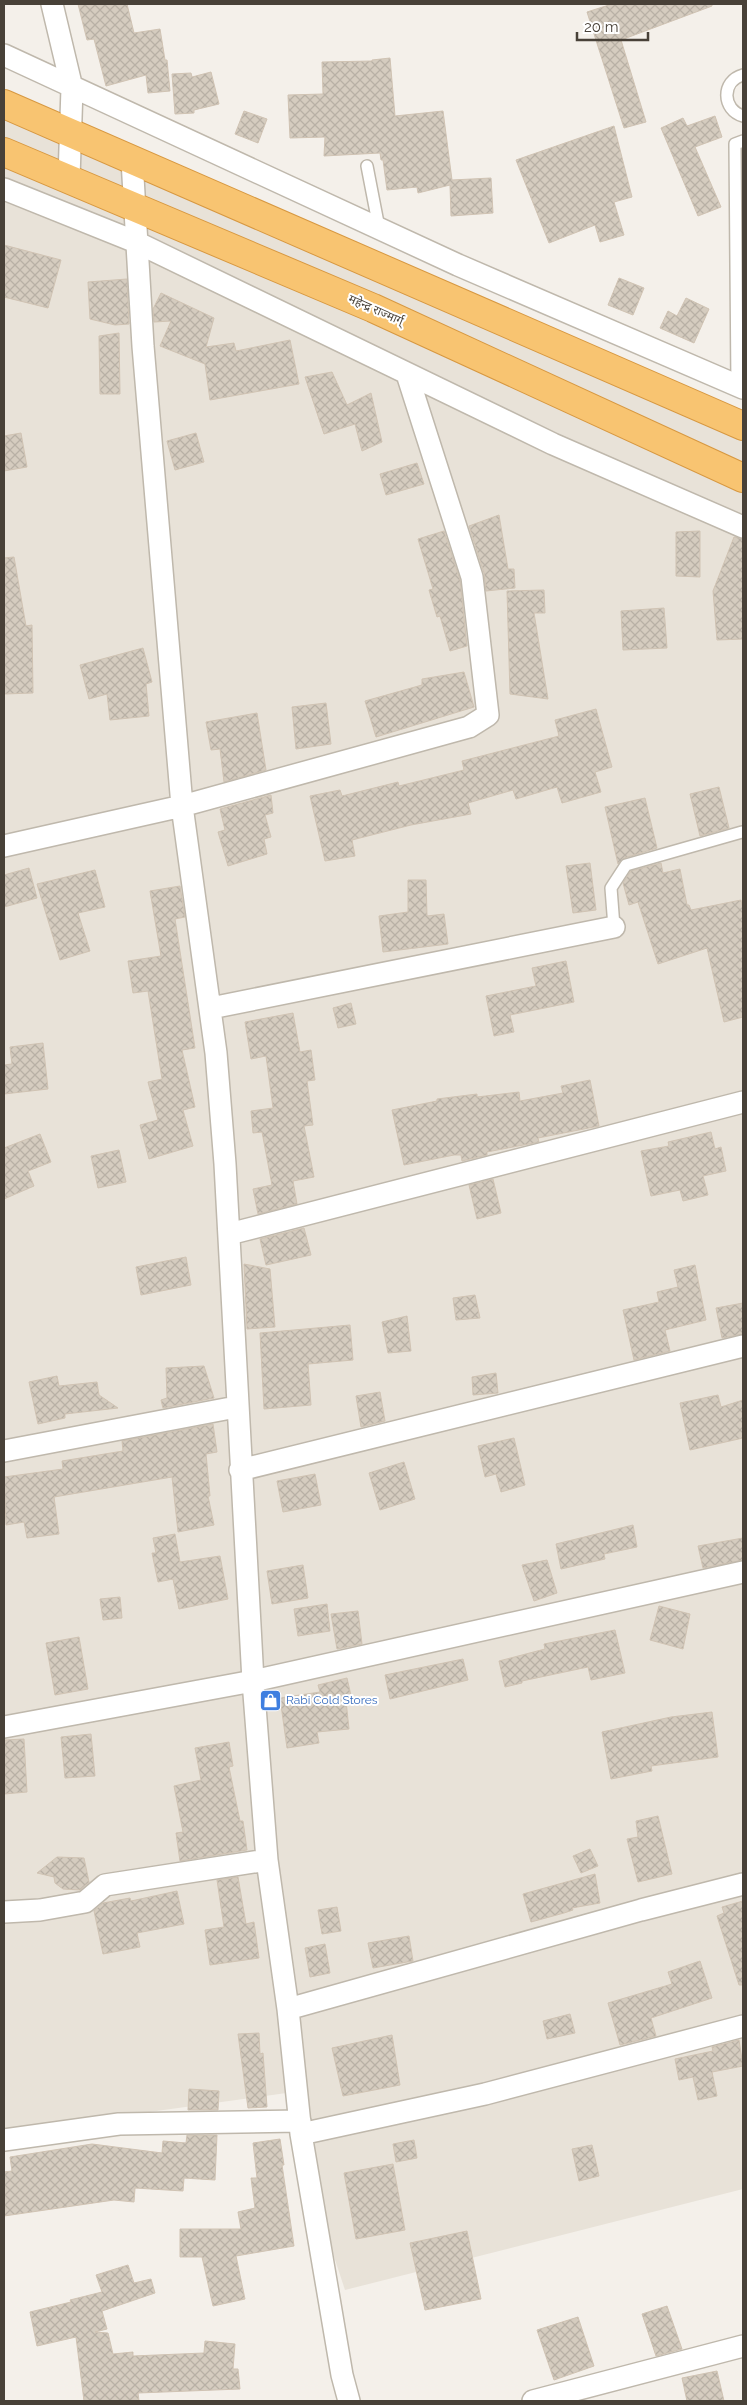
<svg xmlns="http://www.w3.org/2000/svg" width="747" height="2405" font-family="Raleway,'Noto Sans Devanagari',sans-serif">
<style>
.residential{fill:#e8e2d8}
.building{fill:url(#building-cross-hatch);stroke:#d0c3b3}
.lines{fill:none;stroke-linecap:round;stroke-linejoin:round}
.lane-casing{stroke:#bfb8ac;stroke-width:14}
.street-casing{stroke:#bfb8ac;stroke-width:24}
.highway-casing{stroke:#d79841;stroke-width:30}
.lane{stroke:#fff;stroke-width:11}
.street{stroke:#fff;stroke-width:21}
.highway{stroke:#f8c471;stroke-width:28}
.labels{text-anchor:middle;stroke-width:4;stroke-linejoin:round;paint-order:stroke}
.street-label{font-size:12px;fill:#484138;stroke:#fff}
.shop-label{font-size:12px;fill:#366cbe;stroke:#fff;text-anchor:start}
</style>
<defs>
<pattern id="building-cross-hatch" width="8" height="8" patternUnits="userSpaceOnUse" patternTransform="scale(1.25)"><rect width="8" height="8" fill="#d5ccbf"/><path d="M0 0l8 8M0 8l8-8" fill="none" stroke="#b8b0a5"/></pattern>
</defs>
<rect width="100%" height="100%" fill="#f4f0ea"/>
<path class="residential" d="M 4,93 L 743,437 L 743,2189 L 345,2290 L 321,2217 L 301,2091 L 4,2132 Z"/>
<path class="building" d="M 78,4 L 127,4 L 134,33 L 160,29 L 165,60 L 167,60 L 170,91 L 148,93 L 146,75 L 106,86 L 94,39 L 87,40 Z
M 612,4 L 712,4 L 712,6 L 621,40 L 646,122 L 624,128 L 587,12 Z
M 390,58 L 395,116 L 443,111 L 452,180 L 491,178 L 493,213 L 451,216 L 450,185 L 418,193 L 417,187 L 387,190 L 383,160 L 381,160 L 380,153 L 324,156 L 325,137 L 290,138 L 288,95 L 323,94 L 322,62 L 372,61 L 372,60 Z
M 211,72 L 219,104 L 194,110 L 194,113 L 175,114 L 172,74 L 191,73 L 192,77 Z
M 244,111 L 267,119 L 258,143 L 235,134 Z
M 715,116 L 722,137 L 695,147 L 721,207 L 698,216 L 661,128 L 683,118 L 687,126 Z
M 614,126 L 632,197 L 614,202 L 624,235 L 600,242 L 595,225 L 549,243 L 516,160 Z
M 4,245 L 61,260 L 48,308 L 4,297 Z
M 619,278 L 644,288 L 633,315 L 608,305 Z
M 127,279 L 129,324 L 115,325 L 90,319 L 88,282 Z
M 161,293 L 214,318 L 206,347 L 234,343 L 236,351 L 290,340 L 299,384 L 210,400 L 205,364 L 160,346 L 171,321 L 154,322 L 153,309 Z
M 686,298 L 709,309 L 694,343 L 660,328 L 668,311 L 677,316 Z
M 119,333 L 120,394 L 100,394 L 99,336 Z
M 332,372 L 347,405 L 371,393 L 382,442 L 362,451 L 355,424 L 324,434 L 305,377 Z
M 21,433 L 27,467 L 4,471 L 4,436 Z
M 196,433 L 204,462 L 175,470 L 167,441 Z
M 417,463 L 424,484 L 386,495 L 380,474 Z
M 499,515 L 508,569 L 514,569 L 515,588 L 486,591 L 484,573 L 469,526 Z
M 444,531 L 460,580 L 467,646 L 450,651 L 440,616 L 437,617 L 429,590 L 433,589 L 418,539 Z
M 700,531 L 700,577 L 676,576 L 676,532 Z
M 734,537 L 743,539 L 743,639 L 717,640 L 713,591 Z
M 14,557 L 26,626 L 32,625 L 33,693 L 4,694 L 4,558 Z
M 544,590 L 545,613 L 534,613 L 548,699 L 510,694 L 507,591 Z
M 664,608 L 667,648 L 623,650 L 621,611 Z
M 143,648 L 152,682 L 146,684 L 149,716 L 110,720 L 107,694 L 89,699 L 80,665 Z
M 464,672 L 474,707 L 376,737 L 365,701 L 422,685 L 422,679 Z
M 326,703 L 331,744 L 296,749 L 292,707 Z
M 596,709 L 612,767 L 595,772 L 601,792 L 562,803 L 557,787 L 516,799 L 513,790 L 468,803 L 471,814 L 411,825 L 352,840 L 355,856 L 325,861 L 310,796 L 340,790 L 342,796 L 398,782 L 399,786 L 464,770 L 462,761 L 559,736 L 555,720 Z
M 257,713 L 266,770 L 224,782 L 220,749 L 211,750 L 206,722 Z
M 719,787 L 729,828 L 700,836 L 690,794 Z
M 271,795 L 273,813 L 265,815 L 271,837 L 264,839 L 267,854 L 228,866 L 218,832 L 225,830 L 220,809 Z
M 645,798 L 657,848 L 624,858 L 618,864 L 605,807 Z
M 590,863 L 596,910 L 573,913 L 566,866 Z
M 661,863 L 663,873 L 680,869 L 687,905 L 689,905 L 691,910 L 741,900 L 743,910 L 743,1017 L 724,1022 L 707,948 L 658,964 L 638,902 L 629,905 L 623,883 L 631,871 Z
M 29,868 L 37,898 L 4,907 L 4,875 Z
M 95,870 L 105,907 L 78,913 L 90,951 L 60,960 L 37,884 Z
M 408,880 L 426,880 L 427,916 L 444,914 L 448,944 L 383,952 L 379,916 L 408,912 Z
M 180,886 L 185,917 L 175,919 L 195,1048 L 182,1050 L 195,1107 L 183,1110 L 193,1146 L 149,1159 L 140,1125 L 158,1120 L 148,1082 L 162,1079 L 148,991 L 133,993 L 128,961 L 161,956 L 150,891 Z
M 566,961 L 574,1002 L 510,1015 L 514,1032 L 494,1036 L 486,996 L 536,986 L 532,968 Z
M 351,1003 L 356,1024 L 338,1028 L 333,1008 Z
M 293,1013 L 300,1052 L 311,1050 L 315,1080 L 307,1081 L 313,1125 L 304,1126 L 314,1177 L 293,1181 L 297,1204 L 258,1214 L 253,1189 L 272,1185 L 262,1132 L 253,1133 L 251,1111 L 273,1108 L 266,1056 L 251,1059 L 245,1022 Z
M 43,1043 L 48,1089 L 4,1094 L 4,1065 L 12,1064 L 10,1047 Z
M 590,1080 L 599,1126 L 538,1138 L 539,1142 L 487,1152 L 487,1155 L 462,1161 L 461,1155 L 454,1155 L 404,1165 L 392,1110 L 437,1101 L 437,1099 L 477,1094 L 477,1097 L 519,1092 L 520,1101 L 563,1093 L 561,1086 Z
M 711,1132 L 715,1149 L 721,1147 L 726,1171 L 703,1176 L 708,1195 L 683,1201 L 680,1190 L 651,1196 L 641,1151 L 669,1146 L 668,1142 Z
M 40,1134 L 51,1162 L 28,1171 L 34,1186 L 4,1199 L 4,1148 Z
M 119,1150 L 126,1182 L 98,1188 L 91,1156 Z
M 493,1179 L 501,1213 L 477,1219 L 469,1185 Z
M 304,1228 L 311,1255 L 266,1265 L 260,1239 Z
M 186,1257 L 191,1285 L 141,1295 L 136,1267 Z
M 244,1264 L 270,1269 L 275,1327 L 247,1329 Z
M 695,1265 L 706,1320 L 665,1330 L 670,1351 L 634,1360 L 623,1310 L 659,1302 L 657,1292 L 678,1287 L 674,1270 Z
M 475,1295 L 480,1318 L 456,1320 L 453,1298 Z
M 743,1303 L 743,1334 L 722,1338 L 716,1308 Z
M 407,1316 L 411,1351 L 388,1353 L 382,1322 Z
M 350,1325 L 353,1360 L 308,1364 L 311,1405 L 264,1409 L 260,1333 Z
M 204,1366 L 214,1398 L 163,1408 L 161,1400 L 167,1398 L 166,1368 Z
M 496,1373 L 498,1393 L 473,1395 L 472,1377 Z
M 57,1376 L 59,1386 L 97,1382 L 99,1395 L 118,1408 L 65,1414 L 65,1418 L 38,1424 L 29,1382 Z
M 380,1392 L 385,1421 L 361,1427 L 356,1396 Z
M 718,1395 L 721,1407 L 743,1400 L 743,1438 L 690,1450 L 680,1403 Z
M 213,1424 L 217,1452 L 206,1454 L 210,1496 L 208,1496 L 214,1525 L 178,1532 L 172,1477 L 54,1497 L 59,1534 L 27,1538 L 24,1522 L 6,1525 L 4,1477 L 63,1469 L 62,1461 L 123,1451 L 122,1441 Z
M 514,1438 L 525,1485 L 501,1492 L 496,1474 L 485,1477 L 478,1446 Z
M 404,1462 L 415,1499 L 380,1510 L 369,1473 Z
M 315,1474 L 321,1505 L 283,1512 L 277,1481 Z
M 633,1525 L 637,1547 L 604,1554 L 605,1559 L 561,1569 L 556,1544 Z
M 175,1534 L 180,1562 L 220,1556 L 228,1599 L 179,1609 L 173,1579 L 158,1582 L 152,1553 L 156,1553 L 153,1538 Z
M 743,1538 L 743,1560 L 703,1568 L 698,1546 Z
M 547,1560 L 557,1593 L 534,1601 L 522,1565 Z
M 303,1565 L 308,1598 L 272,1604 L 267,1571 Z
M 120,1597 L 122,1618 L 103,1620 L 100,1599 Z
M 327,1604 L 330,1631 L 298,1636 L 294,1609 Z
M 659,1606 L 690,1614 L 683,1649 L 650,1640 Z
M 358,1611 L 362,1644 L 337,1649 L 331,1614 Z
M 615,1630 L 625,1673 L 591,1680 L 588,1667 L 522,1681 L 522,1683 L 505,1687 L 499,1661 L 545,1649 L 544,1644 Z
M 79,1637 L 88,1689 L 55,1695 L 46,1643 Z
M 463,1659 L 468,1680 L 390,1699 L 385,1675 Z
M 347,1678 L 352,1700 L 346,1701 L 349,1729 L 317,1732 L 319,1743 L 287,1748 L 280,1698 L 320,1692 L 318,1685 Z
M 712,1712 L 718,1757 L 651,1766 L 652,1771 L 611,1779 L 602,1732 L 671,1717 Z
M 91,1734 L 95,1776 L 65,1778 L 61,1737 Z
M 24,1739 L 27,1792 L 4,1794 L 4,1740 Z
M 229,1742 L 233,1766 L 229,1767 L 240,1821 L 243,1821 L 247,1850 L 180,1861 L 176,1833 L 183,1832 L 174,1786 L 201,1780 L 195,1748 Z
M 658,1816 L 672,1874 L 638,1882 L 627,1839 L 638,1837 L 636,1821 Z
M 590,1849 L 598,1866 L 581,1873 L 573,1856 Z
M 57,1857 L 84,1858 L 89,1882 L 80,1890 L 63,1889 L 55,1883 L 54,1877 L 37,1873 Z
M 595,1874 L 600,1903 L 572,1908 L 573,1910 L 564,1913 L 531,1922 L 523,1894 Z
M 238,1877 L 246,1924 L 254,1922 L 259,1958 L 210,1965 L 205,1930 L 224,1927 L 217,1880 Z
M 177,1891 L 184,1924 L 137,1933 L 140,1947 L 103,1954 L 94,1911 L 103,1903 L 130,1898 L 131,1901 Z
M 743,1901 L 743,1985 L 739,1985 L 717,1916 L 724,1913 L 722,1907 Z
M 337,1907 L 341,1931 L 322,1934 L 318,1910 Z
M 409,1936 L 413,1961 L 373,1968 L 368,1943 Z
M 325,1944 L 330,1973 L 310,1977 L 305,1948 Z
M 700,1961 L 712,1998 L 651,2018 L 656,2036 L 620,2045 L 608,2003 L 672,1984 L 668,1972 Z
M 570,2014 L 575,2033 L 547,2039 L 543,2021 Z
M 259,2033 L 260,2054 L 263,2053 L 267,2107 L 248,2108 L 238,2034 Z
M 392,2035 L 400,2085 L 343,2096 L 332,2048 Z
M 739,2040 L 743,2066 L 712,2072 L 717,2096 L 698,2100 L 693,2077 L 679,2080 L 675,2059 L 713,2051 L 712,2047 Z
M 189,2089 L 219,2091 L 218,2110 L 188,2110 Z
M 187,2135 L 217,2135 L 215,2180 L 184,2178 L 183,2191 L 135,2188 L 134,2202 L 114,2200 L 4,2216 L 4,2172 L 12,2171 L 10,2157 L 92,2144 L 162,2153 L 163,2141 L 186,2143 Z
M 280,2139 L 284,2165 L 282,2165 L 294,2246 L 236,2256 L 245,2299 L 213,2306 L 202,2257 L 180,2257 L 180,2229 L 241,2229 L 238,2212 L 255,2208 L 251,2178 L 257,2178 L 253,2143 Z
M 414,2140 L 417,2158 L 396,2162 L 393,2144 Z
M 592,2145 L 599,2176 L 579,2181 L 572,2149 Z
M 393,2164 L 405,2230 L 356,2239 L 344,2173 Z
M 467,2231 L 481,2299 L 425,2310 L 410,2243 Z
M 128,2265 L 134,2283 L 151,2279 L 155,2293 L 102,2311 L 107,2329 L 95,2332 L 108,2333 L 113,2354 L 133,2352 L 133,2356 L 204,2353 L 205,2341 L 235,2344 L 233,2369 L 238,2369 L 240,2389 L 138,2393 L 139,2401 L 84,2401 L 76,2337 L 37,2346 L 30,2312 L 71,2302 L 70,2300 L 102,2292 L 96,2275 Z
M 667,2306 L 682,2349 L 656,2356 L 642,2314 Z
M 578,2317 L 594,2366 L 554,2380 L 537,2330 Z
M 717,2371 L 724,2401 L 687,2401 L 682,2378 Z"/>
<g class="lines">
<defs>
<path id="lane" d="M 743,75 C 721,81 722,110 743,116
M 367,166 L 379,228
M 737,385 L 735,144 L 743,141
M 614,927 L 611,888 L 626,865 L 742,832"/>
<path id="street" d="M 52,4 L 72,88 L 69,178
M 4,55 L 458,265 L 743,388
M 132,160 L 143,346 L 182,806 L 216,1053 L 225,1164 L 253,1681 L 267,1860 L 288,2009 L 301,2134 L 342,2375 L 349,2401
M 4,189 L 136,242 L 553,444 L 743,527
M 4,846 L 182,806 L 469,727 L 488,715 L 472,577 L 407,374
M 211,1008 L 614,927
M 229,1234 L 743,1102
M 4,1451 L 236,1407
M 240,1470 L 743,1346
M 4,1727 L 253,1681 L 743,1572
M 4,1912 L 40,1910 L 85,1902 L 105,1885 L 267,1860
M 288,2009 L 641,1910 L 743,1884
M 301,2134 L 485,2094 L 743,2026
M 4,2140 L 119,2124 L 300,2121
M 533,2401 L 743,2346"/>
<path id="highway" d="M 4,104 L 743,426
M 4,152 L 373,308 L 743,478"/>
</defs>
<use href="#lane" class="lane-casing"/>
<use href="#street" class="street-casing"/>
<use href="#highway" class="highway-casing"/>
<use href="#lane" class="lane"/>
<use href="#street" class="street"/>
<use href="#highway" class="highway"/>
</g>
<defs>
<symbol id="shop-square" viewBox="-11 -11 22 22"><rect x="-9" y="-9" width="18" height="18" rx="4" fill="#3f7fe0" stroke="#fff"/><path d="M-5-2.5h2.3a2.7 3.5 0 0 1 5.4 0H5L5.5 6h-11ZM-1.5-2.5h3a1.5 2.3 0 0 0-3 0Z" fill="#fff"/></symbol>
</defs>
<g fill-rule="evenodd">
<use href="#shop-square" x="258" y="1688" width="25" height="25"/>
</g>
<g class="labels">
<g class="street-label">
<text transform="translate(376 310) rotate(24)" y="4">महेन्द्र राज्मार्ग्</text>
</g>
<g class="shop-label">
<text x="286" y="1704">Rabi Cold Stores</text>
</g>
</g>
<rect width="747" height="2405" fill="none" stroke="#484138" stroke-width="10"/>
<path d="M577 32v8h71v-8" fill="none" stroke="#484138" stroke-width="2.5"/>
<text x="584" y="32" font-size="15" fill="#484138" stroke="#ffffff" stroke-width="4" paint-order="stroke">20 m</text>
</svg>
